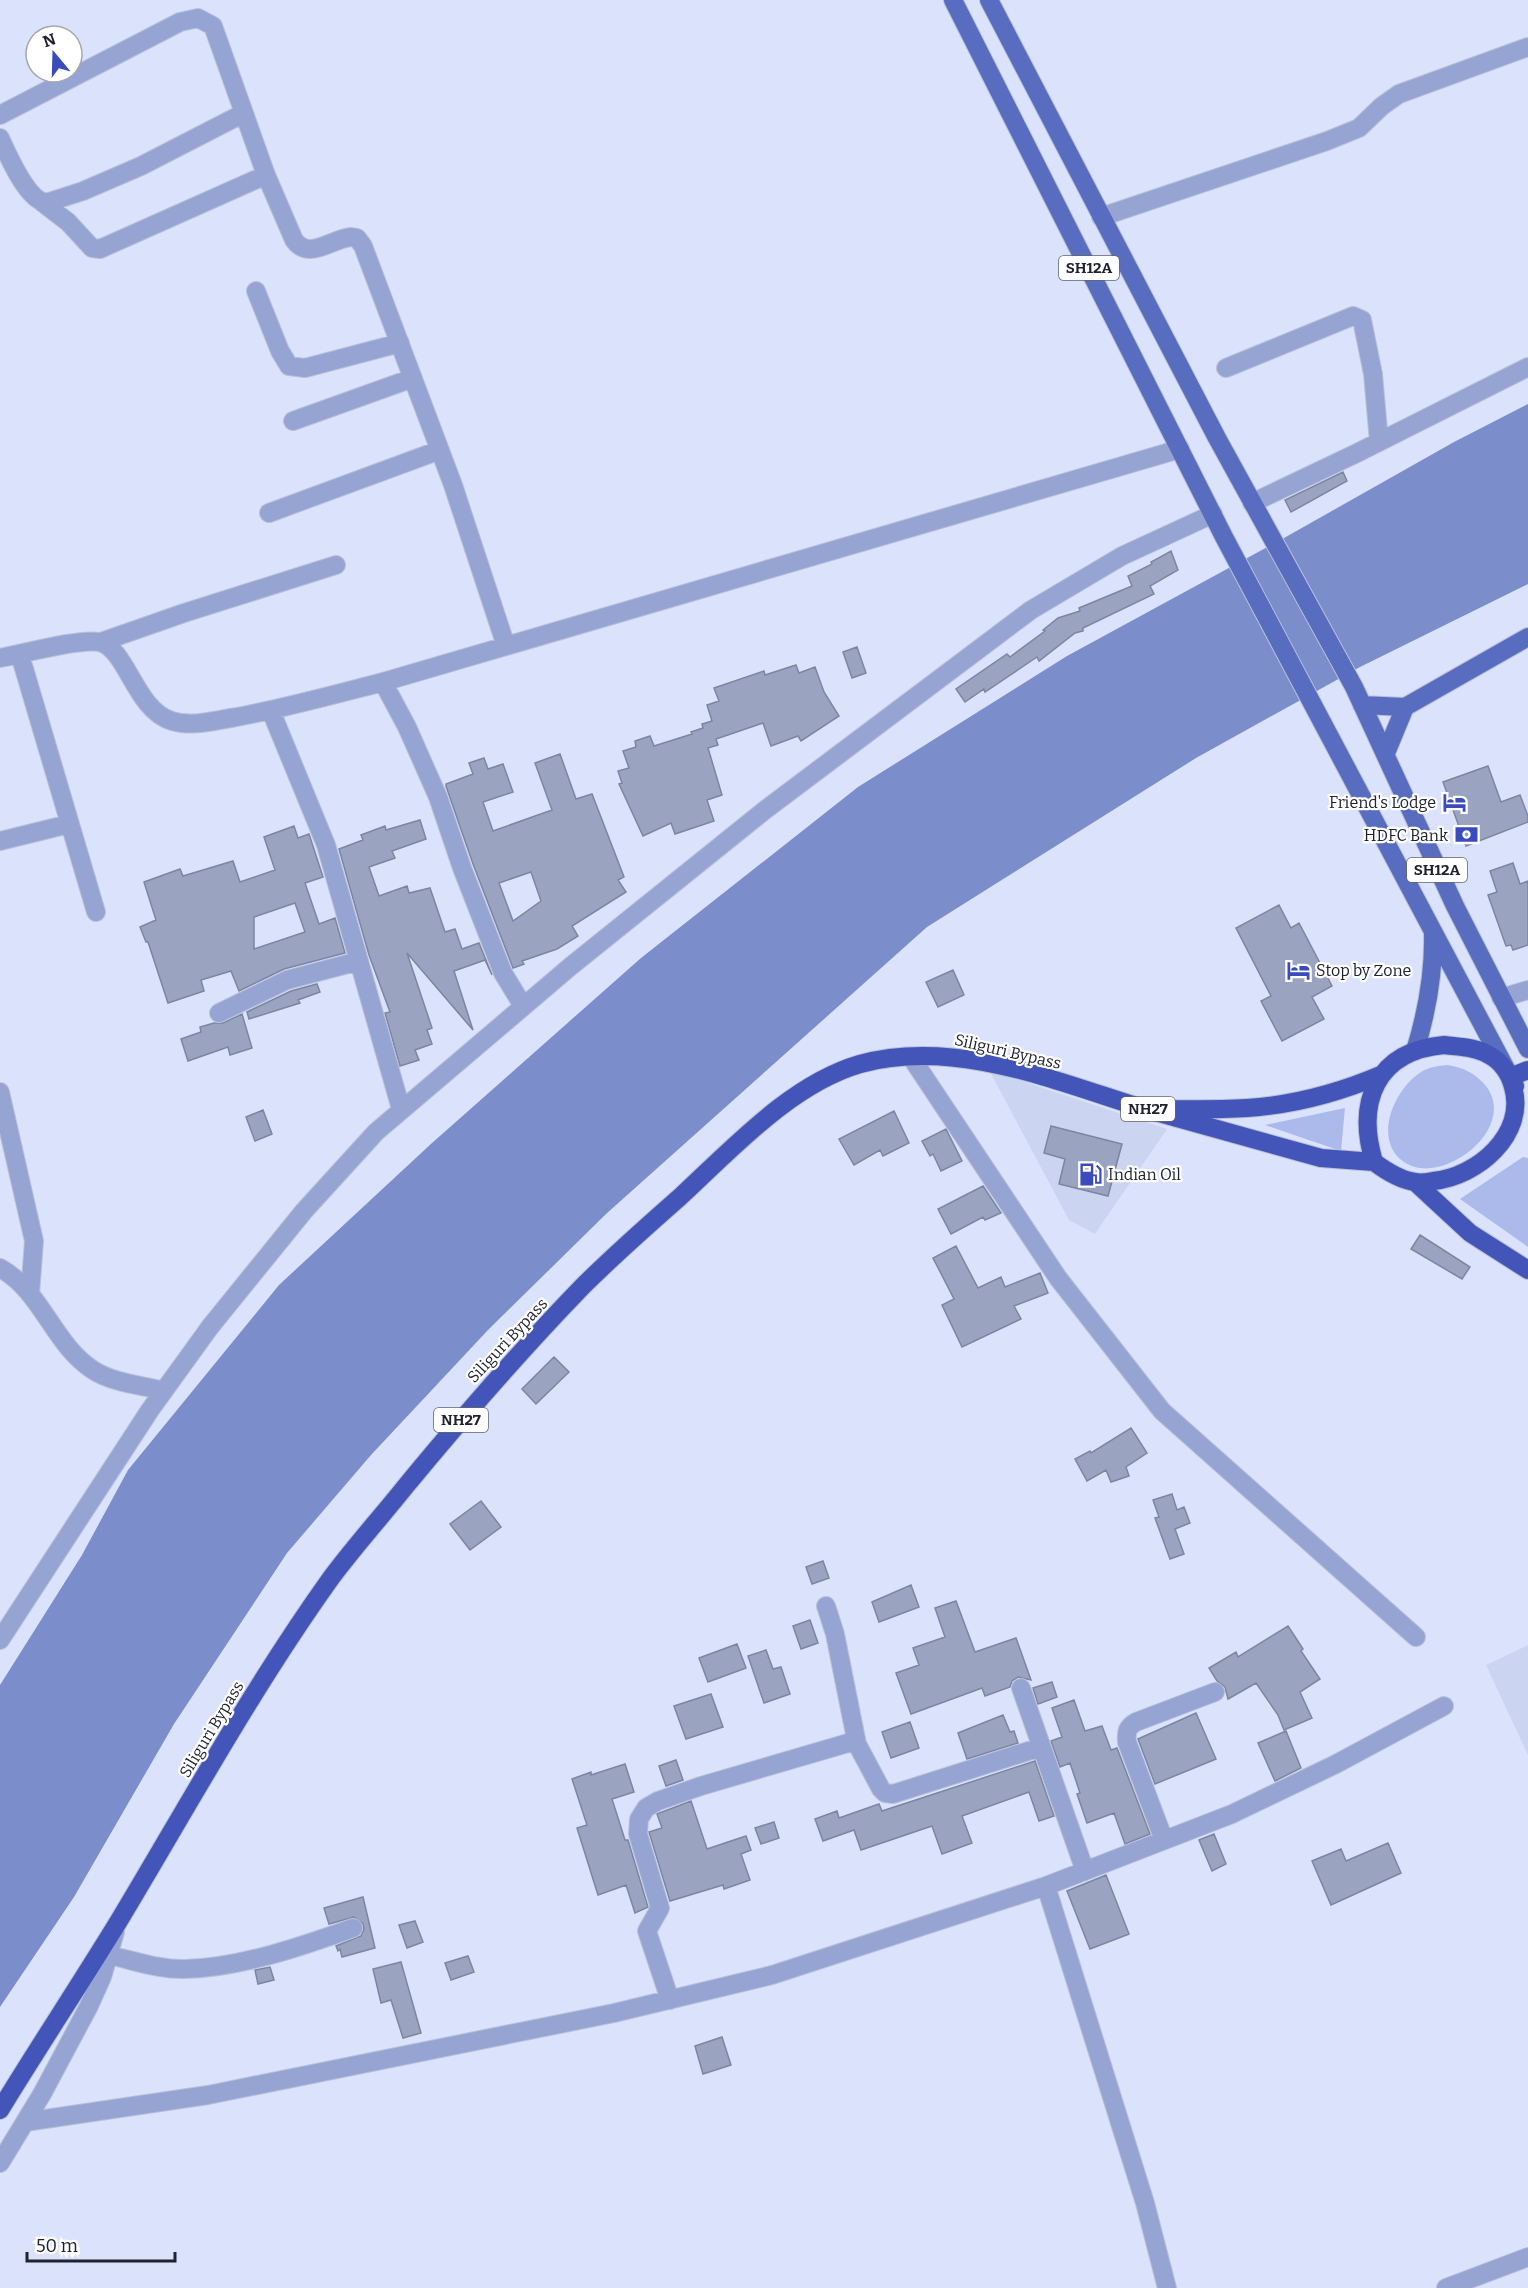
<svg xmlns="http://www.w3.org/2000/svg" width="1528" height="2288" font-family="Bitter,serif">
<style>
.built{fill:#cbd5f2}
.green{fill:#abbaeb}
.water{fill:#7b8dcb}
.building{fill:#9aa4c1;stroke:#7c85a1;stroke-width:1.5;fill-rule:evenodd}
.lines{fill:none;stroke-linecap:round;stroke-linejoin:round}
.minor-casing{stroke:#b9c0d7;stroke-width:20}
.major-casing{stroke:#b9c0d7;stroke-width:20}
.highway-casing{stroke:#b9c0d7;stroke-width:20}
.minor{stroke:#96a4d3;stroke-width:18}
.major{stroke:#586cc0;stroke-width:18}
.highway{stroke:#4355b8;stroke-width:18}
.labels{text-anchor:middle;stroke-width:4.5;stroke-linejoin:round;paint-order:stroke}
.shield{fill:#fff;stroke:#63656d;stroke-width:1.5}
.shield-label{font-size:15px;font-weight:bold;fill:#20232f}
.poi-label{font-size:16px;fill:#20232f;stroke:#fff;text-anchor:end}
.street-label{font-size:16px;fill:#20232f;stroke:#fff}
</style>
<rect width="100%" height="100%" fill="#dbe3fc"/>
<path class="built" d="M 989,1070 L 1167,1129 L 1095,1234 L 1069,1220 Z
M 1528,1645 L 1528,1755 L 1486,1665 Z"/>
<path class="green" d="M 1447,1065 C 1463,1067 1476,1074 1486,1086 C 1519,1129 1441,1188 1404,1162 C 1372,1140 1394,1089 1421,1072 C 1429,1067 1438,1066 1447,1065 Z
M 1345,1108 L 1341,1151 L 1265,1125 Z
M 1523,1157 L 1528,1158 L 1528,1247 L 1460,1199 Z"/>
<path class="water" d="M 1528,404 L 1528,584 L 1360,667 L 1196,758 L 927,927 L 606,1214 L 488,1330 L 371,1455 L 287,1553 L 174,1724 L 74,1897 L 0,2007 L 0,1685 L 82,1555 L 128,1470 L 279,1285 L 432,1143 L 641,958 L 858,787 L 1067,656 L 1284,538 L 1454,442 Z"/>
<path class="building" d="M 1343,472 L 1347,481 L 1291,512 L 1285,500 Z
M 1171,551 L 1178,570 L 1150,586 L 1154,594 L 1083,628 L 1083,631 L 1075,633 L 1039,661 L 1037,657 L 985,692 L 984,689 L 965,702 L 956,689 L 1007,654 L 1010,657 L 1045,631 L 1043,630 L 1058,618 L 1080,611 L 1079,608 L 1132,586 L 1128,576 L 1152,564 L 1151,562 Z
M 857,647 L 866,673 L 852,678 L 843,652 Z
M 796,665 L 799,673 L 815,667 L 824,692 L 839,716 L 801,741 L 798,736 L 771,746 L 763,723 L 716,739 L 718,745 L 708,748 L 722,795 L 707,800 L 714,821 L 675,834 L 671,823 L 643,836 L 619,784 L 622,783 L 618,771 L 629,768 L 623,751 L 636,747 L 635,741 L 650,736 L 654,746 L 692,734 L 691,732 L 703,728 L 702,724 L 712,721 L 707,705 L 719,701 L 714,688 L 764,671 L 765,675 Z
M 560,754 L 576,799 L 592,794 L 624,877 L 618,880 L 626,892 L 572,926 L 578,936 L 557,949 L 522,961 L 524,964 L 513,968 L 473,864 L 446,786 L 446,784 L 473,774 L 469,763 L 484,758 L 488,769 L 503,764 L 513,792 L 483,802 L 493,831 L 552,810 L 535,763 ZM 531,872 L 541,901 L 513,921 L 499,883 Z
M 1488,766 L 1501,802 L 1520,795 L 1528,816 L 1528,822 L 1466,846 L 1443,782 Z
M 420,820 L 426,839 L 392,851 L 395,858 L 369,867 L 379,896 L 407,886 L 409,893 L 430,888 L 445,932 L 455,929 L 462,949 L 479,943 L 492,975 L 485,960 L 454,971 L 473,1030 L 407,953 L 432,1028 L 427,1030 L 432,1044 L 415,1050 L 419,1060 L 400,1066 L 385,1013 L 390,1012 L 369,955 L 339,849 L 363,840 L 361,835 L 385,826 L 386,830 Z
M 294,826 L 298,838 L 309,834 L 323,877 L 305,883 L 319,924 L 335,918 L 345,953 L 284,969 L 239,991 L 231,971 L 201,980 L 204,991 L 168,1003 L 148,942 L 146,942 L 140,927 L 156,920 L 144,882 L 180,869 L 183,876 L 233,861 L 240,882 L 275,870 L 264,837 ZM 295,903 L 305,932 L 254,949 L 254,917 Z
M 1513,863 L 1520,884 L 1528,881 L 1528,945 L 1513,950 L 1511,945 L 1506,946 L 1488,895 L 1497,892 L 1490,871 Z
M 1279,905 L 1291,928 L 1299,923 L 1332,986 L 1312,997 L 1324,1019 L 1282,1041 L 1261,1001 L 1271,996 L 1236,928 Z
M 953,970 L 964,995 L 938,1007 L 926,982 Z
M 317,984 L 320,992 L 298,1000 L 300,1003 L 249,1019 L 247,1012 L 291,991 Z
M 242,1014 L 252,1048 L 230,1055 L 228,1047 L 188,1061 L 181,1039 L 201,1032 L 200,1027 L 214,1023 L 223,1023 Z
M 263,1110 L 272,1134 L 255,1141 L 246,1117 Z
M 894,1111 L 909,1143 L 883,1156 L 880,1150 L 854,1165 L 839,1139 Z
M 1051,1126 L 1122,1144 L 1108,1196 L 1059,1184 L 1065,1159 L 1044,1153 Z
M 946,1129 L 962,1161 L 941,1171 L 933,1154 L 930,1156 L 922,1141 Z
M 983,1186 L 1001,1213 L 985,1220 L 983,1217 L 951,1234 L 938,1209 Z
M 1420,1235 L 1470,1267 L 1462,1279 L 1411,1249 Z
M 956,1246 L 978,1288 L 1001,1277 L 1005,1287 L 1040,1273 L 1048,1293 L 1014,1306 L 1021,1319 L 962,1347 L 942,1305 L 954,1299 L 933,1258 Z
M 554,1357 L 569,1372 L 536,1404 L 522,1389 Z
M 1131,1428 L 1147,1453 L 1126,1467 L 1129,1476 L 1111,1482 L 1106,1470 L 1087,1481 L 1075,1459 L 1090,1451 L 1091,1453 Z
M 1172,1494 L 1177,1510 L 1184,1507 L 1190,1523 L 1175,1529 L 1184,1554 L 1170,1559 L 1155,1518 L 1159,1517 L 1153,1500 Z
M 481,1501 L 501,1527 L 470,1550 L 450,1524 Z
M 823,1561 L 829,1578 L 812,1584 L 806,1567 Z
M 911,1585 L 919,1607 L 879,1622 L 872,1602 Z
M 956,1601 L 975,1652 L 1016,1638 L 1031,1680 L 1018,1677 L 1012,1681 L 1010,1687 L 985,1696 L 982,1688 L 911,1714 L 896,1673 L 919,1665 L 913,1648 L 945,1637 L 935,1608 Z
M 810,1620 L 818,1643 L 801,1649 L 793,1626 Z
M 1288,1626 L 1303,1649 L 1301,1651 L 1320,1679 L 1300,1692 L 1312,1718 L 1284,1730 L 1278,1715 L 1256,1683 L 1228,1699 L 1225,1687 L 1217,1681 L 1209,1668 L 1236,1652 L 1238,1657 Z
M 737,1644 L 746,1668 L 708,1682 L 699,1658 Z
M 766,1650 L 773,1669 L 781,1667 L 790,1694 L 764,1703 L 748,1656 Z
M 1052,1682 L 1057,1697 L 1038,1704 L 1033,1688 Z
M 711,1694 L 723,1727 L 686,1739 L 674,1706 Z
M 1074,1700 L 1085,1731 L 1102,1726 L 1111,1750 L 1117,1748 L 1150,1834 L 1125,1844 L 1114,1813 L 1087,1823 L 1077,1794 L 1080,1793 L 1070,1763 L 1060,1767 L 1051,1741 L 1062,1737 L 1052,1708 Z
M 1196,1713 L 1216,1759 L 1155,1784 L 1138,1739 Z
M 1003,1715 L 1010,1732 L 1014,1731 L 1018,1743 L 967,1759 L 958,1733 Z
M 910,1722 L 919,1748 L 891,1758 L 882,1732 Z
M 1286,1731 L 1301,1768 L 1275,1781 L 1258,1743 Z
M 676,1760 L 683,1780 L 666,1786 L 659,1766 Z
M 1035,1761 L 1054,1816 L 1039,1821 L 1029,1792 L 962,1816 L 972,1843 L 942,1854 L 932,1826 L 861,1850 L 854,1830 L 823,1841 L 815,1819 L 837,1811 L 839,1818 L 879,1804 L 882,1811 Z
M 625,1764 L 634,1792 L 612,1799 L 625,1840 L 628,1840 L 648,1907 L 635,1913 L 626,1885 L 598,1895 L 577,1828 L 587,1825 L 572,1779 L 591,1772 L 591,1775 Z
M 691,1801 L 707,1849 L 746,1836 L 751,1850 L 741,1854 L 750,1880 L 724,1889 L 723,1885 L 670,1901 L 649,1832 L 662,1828 L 657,1814 Z
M 774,1822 L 779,1838 L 761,1844 L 755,1828 Z
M 1214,1834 L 1226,1864 L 1212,1871 L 1199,1840 Z
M 1388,1843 L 1401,1873 L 1331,1905 L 1312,1861 L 1341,1849 L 1346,1861 Z
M 1106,1875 L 1129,1934 L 1090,1949 L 1067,1891 Z
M 363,1897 L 375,1948 L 342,1957 L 340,1949 L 338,1951 L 336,1946 L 361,1936 L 364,1929 L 363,1924 L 354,1917 L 329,1924 L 324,1908 Z
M 415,1921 L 423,1942 L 407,1948 L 399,1925 Z
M 468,1956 L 474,1972 L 451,1980 L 445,1963 Z
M 401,1962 L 421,2033 L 403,2038 L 391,2000 L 381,2003 L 373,1969 Z
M 270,1967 L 274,1980 L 258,1984 L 255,1970 Z
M 722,2037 L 731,2065 L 703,2074 L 695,2046 Z"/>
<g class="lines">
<defs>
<path id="minor" d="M 0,115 L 180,22 L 198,18 L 213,26 L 266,175 L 294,240 C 309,261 331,239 351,237 L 357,238 L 363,246 L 453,485 L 506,646
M 0,138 C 8,155 26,199 46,203 L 83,191 L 141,166 L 244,113
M 42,202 L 68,222 L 92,248 L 100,249 L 266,175
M 1101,217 L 1327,141 L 1359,128 L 1382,106 L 1399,94 L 1528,47
M 256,291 L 280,351 L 289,366 L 305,368 L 400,343
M 1226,368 L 1353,316 L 1362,320 L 1373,374 L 1379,442
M 293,421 L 413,378
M 1252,503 L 1357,453 L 1528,367
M 269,513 L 440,450
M 101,642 L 184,613 L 336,565
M 20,655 L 96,912
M 0,658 C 22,654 80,638 99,642 C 127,648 135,710 172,721 C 190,727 212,721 231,718 C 282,709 332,695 383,682 L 1180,449
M 383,682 L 407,727 L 438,797 L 462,868 L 503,973 L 523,1006
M 271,711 L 326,845 L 401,1109
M 0,841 L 69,824
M 1501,998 L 1528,990
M 219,1013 L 287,980 L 359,961
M 911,1057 L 1058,1278 L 1162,1411 L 1416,1637
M 0,1092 L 34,1241 L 30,1294
M 0,1268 C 42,1291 53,1344 93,1370 C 113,1383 141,1385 164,1391
M 826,1606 L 835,1634 L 857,1744
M 0,1640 L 150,1410 L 210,1327 L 304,1211 L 376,1132 L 571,966 L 765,810 L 1031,610 L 1122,556 L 1213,514
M 1021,1688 L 1085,1871
M 1164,1840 L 1127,1742 C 1126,1732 1127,1727 1136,1722 L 1215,1692
M 1046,1886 L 1145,2203 L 1167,2288
M 108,1955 C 133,1960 159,1970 185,1969 C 239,1968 303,1946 353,1928
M 670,2000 L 647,1931 L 660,1908 L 638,1834 L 639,1819 L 646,1808 L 658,1801 L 701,1786 L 848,1743 L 857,1744 L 881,1789 L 885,1793 L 893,1794 L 1041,1747
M 25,2122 L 208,2095 L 614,2013 L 772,1975 L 1046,1886 L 1232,1814 L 1336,1764 L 1444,1706
M 0,2163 L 42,2094 L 89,2006 L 102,1977 L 115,1932
M 1446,2288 L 1528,2257"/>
<path id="major" d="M 953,0 L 1224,537 L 1506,1069
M 989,0 L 1217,438 L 1354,687 L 1455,906 L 1528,1049
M 1362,705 L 1405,707 L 1528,637
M 1386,753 L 1405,707
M 1415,1051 C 1427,1012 1434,974 1433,933"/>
<path id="highway" d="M 1444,1045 C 1459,1047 1476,1047 1489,1055 C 1501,1061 1510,1074 1513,1087 C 1527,1134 1477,1177 1433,1181 C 1428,1182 1421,1183 1415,1182 C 1400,1180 1386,1171 1374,1162 C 1356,1102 1376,1051 1444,1045 Z
M 1515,1086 L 1510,1077 L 1528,1070
M 1374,1162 L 1321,1158 L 1145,1109 C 1179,1109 1213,1110 1247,1108 C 1292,1105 1341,1092 1383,1074
M 1416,1183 L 1470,1233 L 1528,1270
M 0,2110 C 39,2046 81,1983 120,1919 C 189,1804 253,1687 331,1578 C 354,1547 381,1517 405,1487 C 462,1418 520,1351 582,1287 C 613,1256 647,1226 680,1197 C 732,1149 791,1084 860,1064 C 955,1038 1055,1081 1145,1109"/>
</defs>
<use href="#minor" class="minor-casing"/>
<use href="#major" class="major-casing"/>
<use href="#highway" class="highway-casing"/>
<use href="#minor" class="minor"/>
<use href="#major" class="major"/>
<use href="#highway" class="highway"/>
</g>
<defs>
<symbol id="hotel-bare" viewBox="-9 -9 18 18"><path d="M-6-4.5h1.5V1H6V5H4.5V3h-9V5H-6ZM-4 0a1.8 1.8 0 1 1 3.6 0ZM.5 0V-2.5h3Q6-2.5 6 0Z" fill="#3a4bbe" stroke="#fff" stroke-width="2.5" paint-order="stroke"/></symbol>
<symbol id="bank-bare" viewBox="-9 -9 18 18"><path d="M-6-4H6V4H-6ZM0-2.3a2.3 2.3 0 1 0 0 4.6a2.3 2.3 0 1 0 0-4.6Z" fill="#3a4bbe" stroke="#fff" stroke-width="2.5" paint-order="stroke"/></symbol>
<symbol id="fuel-bare" viewBox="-9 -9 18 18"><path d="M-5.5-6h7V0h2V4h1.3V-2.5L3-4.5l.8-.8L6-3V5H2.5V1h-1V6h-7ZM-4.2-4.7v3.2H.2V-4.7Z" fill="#3a4bbe" stroke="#fff" stroke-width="2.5" paint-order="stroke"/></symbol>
</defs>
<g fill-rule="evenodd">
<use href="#hotel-bare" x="1438" y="786" width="33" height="33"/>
<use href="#bank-bare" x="1450" y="818" width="33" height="33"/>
<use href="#hotel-bare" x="1282" y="954" width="33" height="33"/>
<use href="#fuel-bare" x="1074" y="1158" width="33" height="33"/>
</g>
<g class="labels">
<g class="shield">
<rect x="1059" y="256" width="60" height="24" rx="4.5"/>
<rect x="1407" y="858" width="60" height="24" rx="4.5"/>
<rect x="1121" y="1097" width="54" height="24" rx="4.5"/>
<rect x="434" y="1408" width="54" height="24" rx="4.5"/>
</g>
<g class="shield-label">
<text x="1089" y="273">SH12A</text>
<text x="1437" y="875">SH12A</text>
<text x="1148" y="1114">NH27</text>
<text x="461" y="1425">NH27</text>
</g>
<g class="poi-label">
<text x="1436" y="808">Friend's Lodge</text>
<text x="1448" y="841">HDFC Bank</text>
<text x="1316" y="976" text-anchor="start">Stop by Zone</text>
<text x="1108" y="1180" text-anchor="start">Indian Oil</text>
</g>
<g class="street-label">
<text transform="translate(1008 1051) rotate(13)" y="6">Siliguri Bypass</text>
<text transform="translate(507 1340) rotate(-47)" y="6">Siliguri Bypass</text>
<text transform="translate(211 1729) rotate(-59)" y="6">Siliguri Bypass</text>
</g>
</g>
<g transform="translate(54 54) rotate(341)"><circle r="28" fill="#ffffff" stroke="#a6a7ac" stroke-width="1.5"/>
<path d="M0-4.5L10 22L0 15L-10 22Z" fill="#3a4bbe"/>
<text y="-9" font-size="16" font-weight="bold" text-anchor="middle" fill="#20232f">N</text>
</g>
<path d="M27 2252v9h148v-9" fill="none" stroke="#20232f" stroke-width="3"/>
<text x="36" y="2252" font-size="18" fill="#20232f" stroke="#ffffff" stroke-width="4.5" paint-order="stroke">50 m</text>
</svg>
